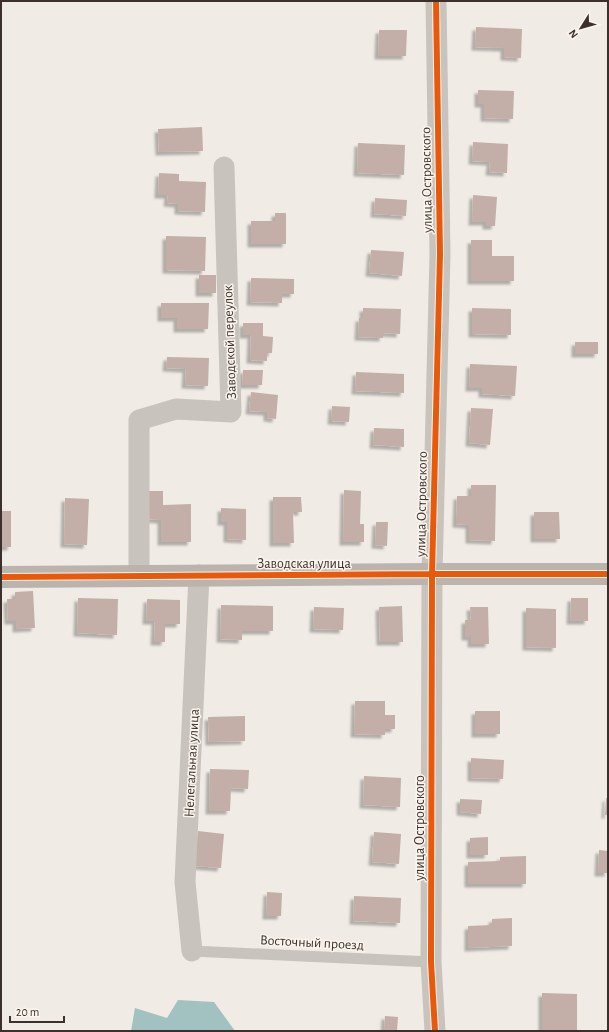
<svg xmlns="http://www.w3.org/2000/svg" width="609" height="1032" font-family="'Alegreya Sans',sans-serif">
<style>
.water{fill:#a1c2c1}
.building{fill:#c3afa7;filter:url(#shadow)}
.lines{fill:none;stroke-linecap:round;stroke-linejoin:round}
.lane{stroke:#c9c3be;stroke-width:11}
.street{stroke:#c9c3be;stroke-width:21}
.secondary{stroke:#bab3ae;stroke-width:22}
.cycleway-casing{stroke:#fbf5ee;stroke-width:8}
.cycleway{stroke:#e8590c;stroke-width:6}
.labels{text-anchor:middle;stroke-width:3;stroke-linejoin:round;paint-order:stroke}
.street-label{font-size:14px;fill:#3b302b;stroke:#fbf5ee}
</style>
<defs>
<filter id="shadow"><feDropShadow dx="-3.5" dy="3.5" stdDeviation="1" flood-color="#0004"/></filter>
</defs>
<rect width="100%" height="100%" fill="#f0ebe5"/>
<path class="water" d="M 178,1000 L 214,1002 L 235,1031 L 131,1031 L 135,1008 L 167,1018 Z"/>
<path class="building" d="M 476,27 L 522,29 L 521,58 L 504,57 L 504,48 L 475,47 Z
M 379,30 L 407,30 L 406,56 L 378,56 Z
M 478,90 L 514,91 L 513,119 L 484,118 L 484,104 L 478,104 Z
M 202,127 L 203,151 L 159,152 L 158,129 Z
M 473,142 L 508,144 L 507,173 L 489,172 L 490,162 L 472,161 Z
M 358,143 L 405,145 L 404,175 L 357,173 Z
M 159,173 L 179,174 L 179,181 L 206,182 L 205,212 L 178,211 L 178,204 L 167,203 L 168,195 L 158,195 Z
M 473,195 L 497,197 L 495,226 L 486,226 L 486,222 L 472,222 Z
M 375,198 L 407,200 L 406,216 L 374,214 Z
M 275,213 L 286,213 L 286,244 L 251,244 L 251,221 L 275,221 Z
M 166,236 L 206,237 L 205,271 L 166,270 Z
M 471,240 L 492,240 L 492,256 L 514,256 L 514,281 L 471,281 Z
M 371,250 L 404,252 L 402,276 L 369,273 Z
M 199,275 L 216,275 L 216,293 L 199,293 Z
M 251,278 L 294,279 L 294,294 L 282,294 L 282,303 L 250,302 Z
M 161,303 L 209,303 L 208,329 L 177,329 L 177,318 L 161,318 Z
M 363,308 L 401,309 L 400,334 L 383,333 L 383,338 L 358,337 L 359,318 L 363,318 Z
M 472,308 L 511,309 L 511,335 L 472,334 Z
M 243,323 L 263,323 L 263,336 L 273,337 L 272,353 L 267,353 L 267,361 L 250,360 L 251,335 L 243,335 Z
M 575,342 L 598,342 L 598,354 L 575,354 Z
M 167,357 L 209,358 L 208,386 L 185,385 L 186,369 L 166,368 Z
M 470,364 L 517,366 L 515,396 L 482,394 L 482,388 L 469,388 Z
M 243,370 L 263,370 L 262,385 L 242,385 Z
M 356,372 L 404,374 L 404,393 L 355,391 Z
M 251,392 L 278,395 L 276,419 L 267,418 L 267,412 L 249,411 Z
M 332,406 L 350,407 L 349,422 L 331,421 Z
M 471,408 L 493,409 L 490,445 L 469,443 Z
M 374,428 L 404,429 L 404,447 L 373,445 Z
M 471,485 L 496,485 L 495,541 L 469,540 L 469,525 L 456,524 L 457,496 L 471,496 Z
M 344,490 L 361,491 L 360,524 L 364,524 L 364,542 L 343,542 Z
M 145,491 L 163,491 L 163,505 L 191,504 L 191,542 L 161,542 L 161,520 L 145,519 Z
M 273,497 L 301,497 L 302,512 L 293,512 L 294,543 L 273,543 Z
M 65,498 L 89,499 L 87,545 L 64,544 Z
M 221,508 L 246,509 L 246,540 L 227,539 L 227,522 L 221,522 Z
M 1,511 L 11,511 L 11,547 L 1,547 Z
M 534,512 L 559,512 L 560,539 L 534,539 Z
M 376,522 L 388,522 L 387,546 L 375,545 Z
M 33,591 L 35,628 L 16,629 L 16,621 L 8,621 L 7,599 L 15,599 L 15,592 Z
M 78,598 L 118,599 L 117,635 L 77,633 Z
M 571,598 L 588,598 L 588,621 L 570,621 Z
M 147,599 L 180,600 L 180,624 L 165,624 L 165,642 L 154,642 L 155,621 L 146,621 Z
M 221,605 L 273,606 L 273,631 L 242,631 L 242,640 L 220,639 Z
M 402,606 L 403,642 L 380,642 L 379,607 Z
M 314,607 L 344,608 L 343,630 L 313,629 Z
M 470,607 L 488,607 L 489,644 L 471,644 L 471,637 L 465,637 L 465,620 L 471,620 Z
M 526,608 L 556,609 L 556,648 L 526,647 Z
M 355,701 L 385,701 L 385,715 L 395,715 L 395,729 L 385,729 L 385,735 L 354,734 Z
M 475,711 L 500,711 L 500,734 L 475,734 Z
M 245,716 L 245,741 L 209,742 L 208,717 Z
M 471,758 L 504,760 L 503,779 L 471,778 Z
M 210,769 L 249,770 L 248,789 L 231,788 L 230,811 L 209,811 Z
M 364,776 L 401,778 L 400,807 L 363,805 Z
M 606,798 L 608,798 L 608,815 L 605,815 Z
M 460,799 L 482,800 L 481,814 L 460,812 Z
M 198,831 L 224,834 L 221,868 L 195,866 Z
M 374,832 L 401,834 L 399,864 L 372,862 Z
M 488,837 L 488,855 L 470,855 L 470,838 Z
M 599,850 L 608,851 L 608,873 L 598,873 Z
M 526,856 L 526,884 L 468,884 L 468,862 L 500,861 L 500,857 Z
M 267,892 L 282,893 L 281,916 L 266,916 Z
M 354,896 L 401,898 L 400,923 L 353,921 Z
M 512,918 L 512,946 L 468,948 L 468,926 L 492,925 L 492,919 Z
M 542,993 L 577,994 L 577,1031 L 542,1031 Z
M 385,1016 L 398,1017 L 397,1031 L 384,1031 Z"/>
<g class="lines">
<path class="lane" d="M 192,951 L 431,962"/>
<path class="street" d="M 139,576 L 139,420 L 176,409 L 231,412 L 224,167
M 192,951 L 185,882 L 199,575
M 435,1031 L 431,962 L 432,574 L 440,254 L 436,1"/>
<path class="secondary" d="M 1,577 L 432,574 L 608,574"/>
<defs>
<path id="cycleway" d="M 1,577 L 432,574 L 608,574
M 435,1031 L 431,962 L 432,574 L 440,254 L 436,1"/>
</defs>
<use href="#cycleway" class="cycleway-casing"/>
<use href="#cycleway" class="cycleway"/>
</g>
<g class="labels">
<g class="street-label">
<text transform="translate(426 180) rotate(-91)" y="5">улица Островского</text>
<text transform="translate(229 342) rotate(-92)" y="5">Заводской переулок</text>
<text transform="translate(421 504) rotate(-89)" y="5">улица Островского</text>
<text x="304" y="568">Заводская улица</text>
<text transform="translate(191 763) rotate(-87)" y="5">Нелегальная улица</text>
<text transform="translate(419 828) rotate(-90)" y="5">улица Островского</text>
<text transform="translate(312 942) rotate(3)" y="5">Восточный проезд</text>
</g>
</g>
<rect width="609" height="1032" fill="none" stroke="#3b302b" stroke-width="4"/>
<g transform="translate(581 28) rotate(233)" stroke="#fbf5ee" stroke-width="3" paint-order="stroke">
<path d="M0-3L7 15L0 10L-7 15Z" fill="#3b302b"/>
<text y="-6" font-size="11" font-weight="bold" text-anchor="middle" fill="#3b302b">N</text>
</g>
<path d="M10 1016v6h54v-6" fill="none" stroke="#3b302b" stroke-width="2"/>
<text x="16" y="1016" font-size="12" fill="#3b302b" stroke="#fbf5ee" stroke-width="3" paint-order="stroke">20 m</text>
</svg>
